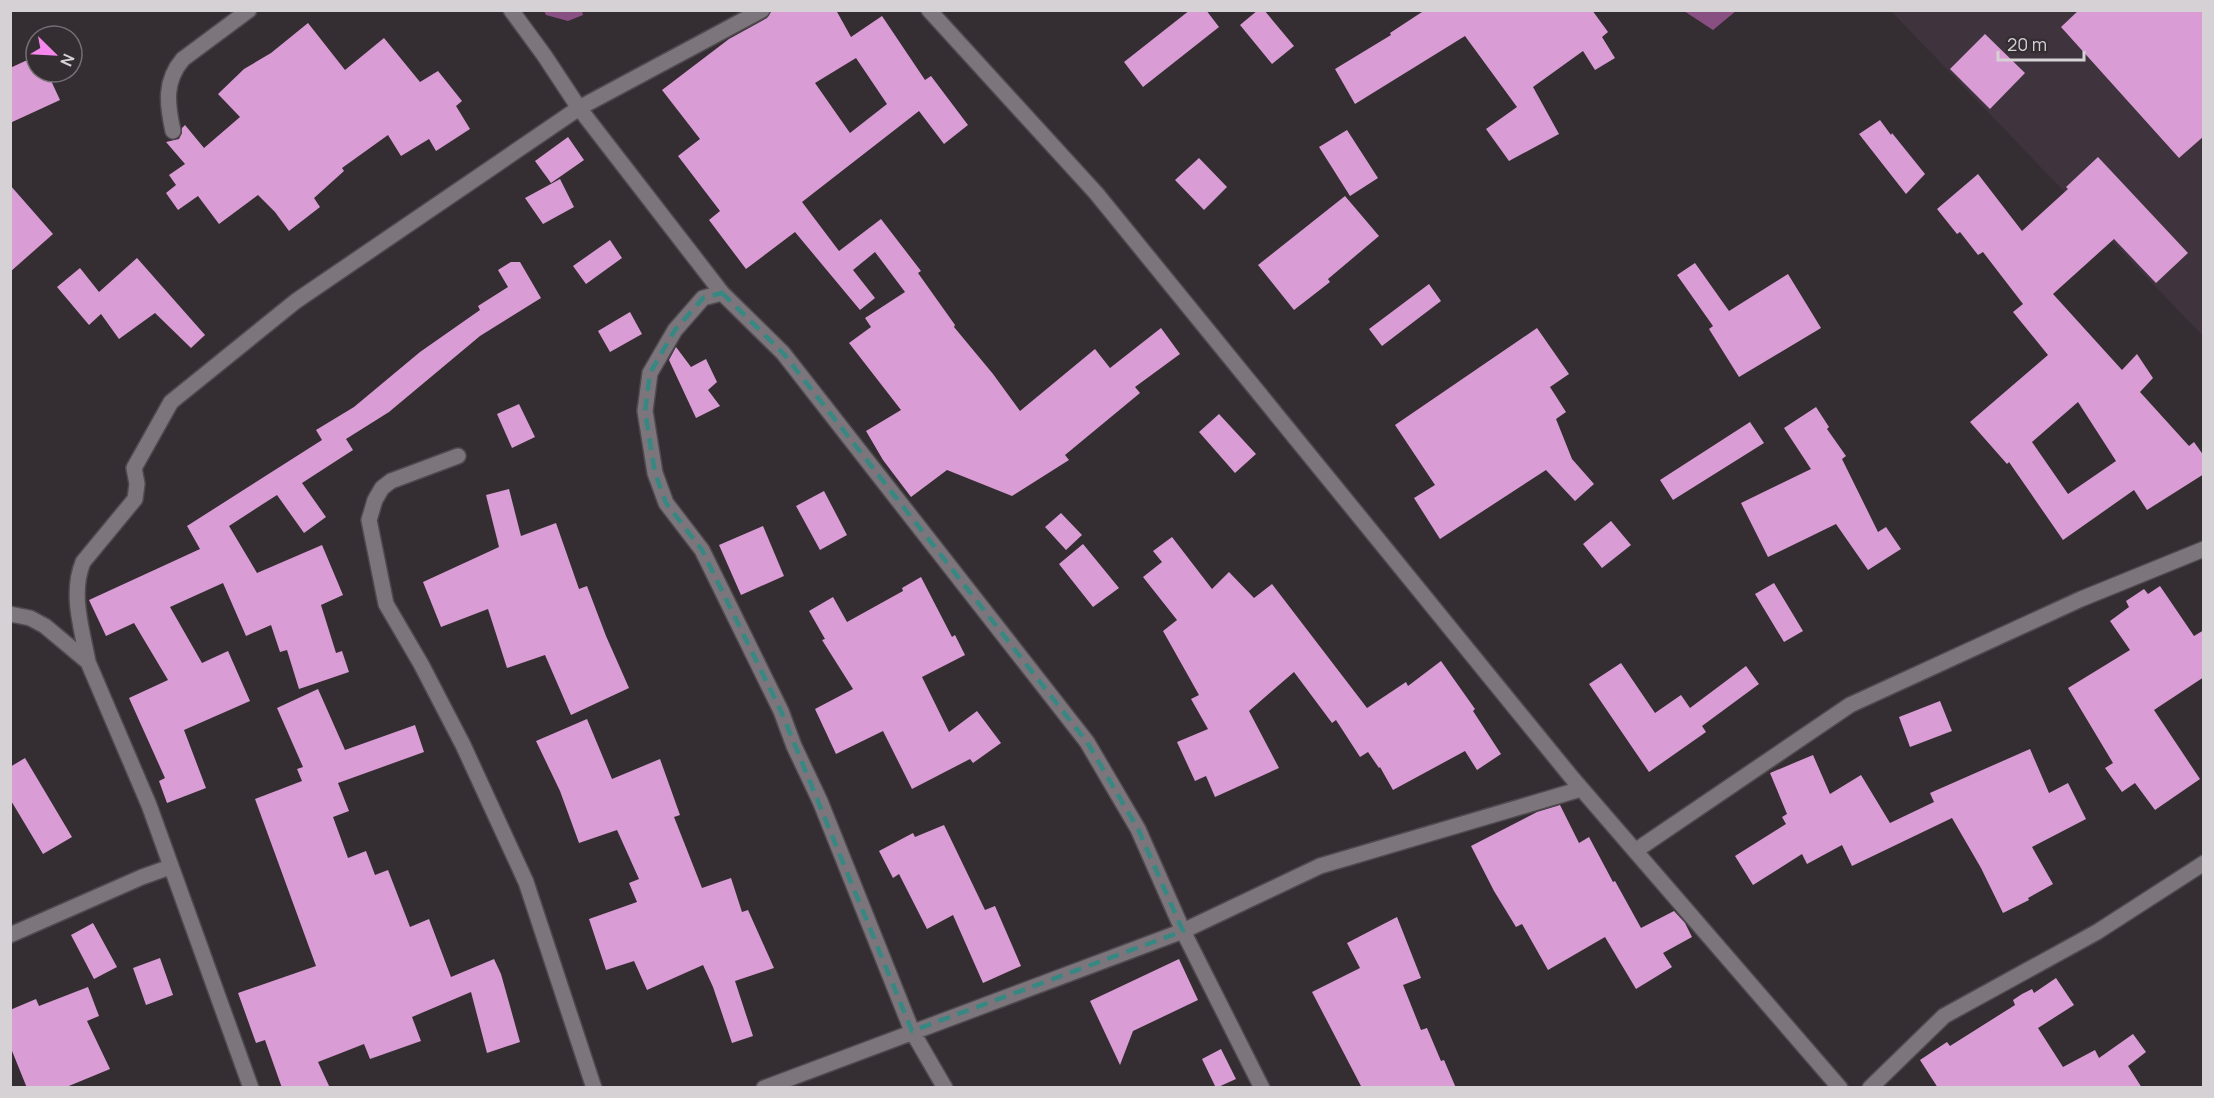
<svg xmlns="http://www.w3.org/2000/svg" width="2214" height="1098" font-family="Manrope,sans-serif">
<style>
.built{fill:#3f343e}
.forest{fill:#874f82}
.building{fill:#da9cd4;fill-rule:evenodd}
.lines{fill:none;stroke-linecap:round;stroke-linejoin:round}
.street-casing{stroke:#4f4a4f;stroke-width:18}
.street{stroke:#7c757b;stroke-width:15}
.marked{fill:none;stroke:#378883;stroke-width:4.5;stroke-dasharray:12 8;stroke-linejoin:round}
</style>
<rect width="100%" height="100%" fill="#342e33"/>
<path class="built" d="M 1891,11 L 2203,11 L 2203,336 Z"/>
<path class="forest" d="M 544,11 L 582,11 L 583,15 L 568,21 L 546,15 Z
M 1684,11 L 1736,11 L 1713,30 Z"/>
<path class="building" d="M 772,10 L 836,10 L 851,37 L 882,16 L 925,80 L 931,76 L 968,125 L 944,144 L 919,111 L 802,202 L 839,251 L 881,219 L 921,271 L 918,273 L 955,325 L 954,327 L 993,374 L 1020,411 L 1095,349 L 1110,368 L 1161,328 L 1180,354 L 1135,387 L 1140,393 L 1065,455 L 1069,460 L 1012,496 L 947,470 L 911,497 L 883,460 L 866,431 L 901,410 L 849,343 L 871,327 L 865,318 L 905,292 L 875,252 L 853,270 L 875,298 L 860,310 L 795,232 L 746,269 L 709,220 L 720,211 L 678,156 L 700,139 L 662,90 L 729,39 L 767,18 ZM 856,58 L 887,104 L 850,133 L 815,83 Z
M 1190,10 L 1206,10 L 1219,27 L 1143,87 L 1124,62 Z
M 1258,10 L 1264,10 L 1294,46 L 1272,64 L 1240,25 Z
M 1425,10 L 1592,10 L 1608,32 L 1602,37 L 1615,58 L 1595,70 L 1583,51 L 1533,87 L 1559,134 L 1509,161 L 1486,129 L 1517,107 L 1465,36 L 1355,104 L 1335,69 L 1391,35 L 1390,33 Z
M 2079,10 L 2204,10 L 2204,136 L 2179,158 L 2061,27 Z
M 308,23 L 345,70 L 384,38 L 420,82 L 438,71 L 462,101 L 456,106 L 470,129 L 436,151 L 429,139 L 401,156 L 388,135 L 342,168 L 344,171 L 314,198 L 320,207 L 289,231 L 275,212 L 258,195 L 219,224 L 198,196 L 178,210 L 166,193 L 176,185 L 169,175 L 185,164 L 166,142 L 179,139 L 182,133 L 182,128 L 185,125 L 204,148 L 240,117 L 218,94 L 244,69 L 271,53 Z
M 1985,34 L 2025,73 L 1990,109 L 1950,69 Z
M 36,56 L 36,72 L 47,72 L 60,100 L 10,123 L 10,68 Z
M 1880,120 L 1891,135 L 1892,133 L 1925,174 L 1906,194 L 1859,134 Z
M 1347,130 L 1378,178 L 1350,196 L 1319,147 Z
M 568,137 L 584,160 L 551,183 L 535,161 Z
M 2098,157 L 2188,253 L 2156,283 L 2114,239 L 2053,294 L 2122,370 L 2137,354 L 2153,378 L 2140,392 L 2189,446 L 2194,442 L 2204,456 L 2204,474 L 2147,510 L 2134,490 L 2063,540 L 2009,462 L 2007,464 L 1970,422 L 2048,355 L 2013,312 L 2023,304 L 1983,252 L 1978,255 L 1960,232 L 1957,234 L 1937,209 L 1978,174 L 2022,231 L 2068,189 L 2066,187 ZM 2078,402 L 2116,461 L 2068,494 L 2032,442 Z
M 1199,158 L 1227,187 L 1204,210 L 1175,180 Z
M 560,179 L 574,207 L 543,224 L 525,198 Z
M 10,185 L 53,234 L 10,272 Z
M 1345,196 L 1379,236 L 1328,279 L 1330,282 L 1294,310 L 1258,265 Z
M 610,240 L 622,258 L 586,284 L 573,266 Z
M 137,258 L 205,335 L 191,348 L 155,313 L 119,339 L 101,314 L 89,325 L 57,287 L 80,268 L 99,292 Z
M 511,262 L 520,262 L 541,298 L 480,336 L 389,412 L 346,439 L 353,450 L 302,483 L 326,517 L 304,533 L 277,495 L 229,526 L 257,573 L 322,545 L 343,595 L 321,605 L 336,653 L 342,651 L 349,672 L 299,689 L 287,650 L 280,652 L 271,625 L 246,636 L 223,583 L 170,607 L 202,663 L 228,651 L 250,701 L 184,730 L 206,788 L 167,803 L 159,781 L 165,778 L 129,698 L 168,680 L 134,623 L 106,636 L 89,600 L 200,549 L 187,526 L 322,440 L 316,430 L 354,407 L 420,352 L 480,310 L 478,306 L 508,287 L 498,270 Z
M 1695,263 L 1729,311 L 1788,274 L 1821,328 L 1739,377 L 1709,329 L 1713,326 L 1677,275 Z
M 1429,284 L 1441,301 L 1382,346 L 1369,329 Z
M 630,312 L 642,334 L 610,352 L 598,331 Z
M 1537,328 L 1569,374 L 1550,387 L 1566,412 L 1556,419 L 1572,459 L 1594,484 L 1575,501 L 1546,470 L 1440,539 L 1414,498 L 1435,485 L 1395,425 Z
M 676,347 L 691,367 L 706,359 L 717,382 L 708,390 L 720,406 L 696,418 L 669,360 Z
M 519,404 L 535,437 L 512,448 L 497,414 Z
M 1816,407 L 1829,427 L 1827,429 L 1846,456 L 1842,459 L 1878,532 L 1886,527 L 1901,549 L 1868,570 L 1836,524 L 1768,557 L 1741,503 L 1811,469 L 1784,428 Z
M 1219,414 L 1256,454 L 1235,473 L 1199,432 Z
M 1750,422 L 1764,443 L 1673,500 L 1660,480 Z
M 509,489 L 521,536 L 556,523 L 579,589 L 587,586 L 606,636 L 629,688 L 571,715 L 545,655 L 507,668 L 488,609 L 441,627 L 423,582 L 499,547 L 486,495 Z
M 824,491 L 847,535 L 820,550 L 796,506 Z
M 1061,513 L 1082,535 L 1066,550 L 1045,527 Z
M 1611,521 L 1631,545 L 1602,568 L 1583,544 Z
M 763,526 L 784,576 L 741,595 L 719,545 Z
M 1172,537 L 1212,589 L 1229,572 L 1254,598 L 1272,584 L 1367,708 L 1406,682 L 1408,686 L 1441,661 L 1475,709 L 1473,711 L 1501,754 L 1477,770 L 1465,751 L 1393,790 L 1380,767 L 1379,768 L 1368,752 L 1360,757 L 1336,720 L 1332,723 L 1294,672 L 1249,711 L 1279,768 L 1215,797 L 1206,776 L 1195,781 L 1177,742 L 1208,729 L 1191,699 L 1199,695 L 1163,631 L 1177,620 L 1143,577 L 1162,562 L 1153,551 Z
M 1083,544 L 1119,588 L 1093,607 L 1059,564 Z
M 921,577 L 952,637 L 955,635 L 965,655 L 922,677 L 949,732 L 977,711 L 1001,743 L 973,763 L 970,759 L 912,789 L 883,731 L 836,754 L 815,709 L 853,689 L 822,640 L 825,639 L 809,611 L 833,597 L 847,622 L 903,591 L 902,588 Z
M 1774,583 L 1803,631 L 1784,642 L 1755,594 Z
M 2160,586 L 2194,636 L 2204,630 L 2204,677 L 2154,710 L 2200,779 L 2155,810 L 2135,783 L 2122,792 L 2105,768 L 2113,763 L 2068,688 L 2130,650 L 2110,621 L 2129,607 L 2126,601 L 2144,589 L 2148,594 Z
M 1621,663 L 1655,713 L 1681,695 L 1690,708 L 1746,666 L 1759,684 L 1702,726 L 1706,732 L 1649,772 L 1589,684 Z
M 318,689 L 345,750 L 415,725 L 424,752 L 338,783 L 349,811 L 333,817 L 348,858 L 366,851 L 375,875 L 388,870 L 410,927 L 429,919 L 451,977 L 494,959 L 501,974 L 520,1042 L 487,1053 L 471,992 L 412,1017 L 421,1041 L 370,1059 L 364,1044 L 318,1062 L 330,1088 L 282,1088 L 265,1040 L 256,1043 L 238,993 L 316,966 L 255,799 L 302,781 L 297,769 L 303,767 L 277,708 Z
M 1940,701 L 1952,731 L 1910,747 L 1899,717 Z
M 587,719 L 612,779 L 660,759 L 680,815 L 674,817 L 702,888 L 731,878 L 742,912 L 748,910 L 774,968 L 735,981 L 753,1036 L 732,1043 L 713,987 L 703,965 L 647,990 L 634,961 L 606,970 L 589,919 L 637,902 L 629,883 L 639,879 L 617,830 L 579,843 L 560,791 L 536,741 Z
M 2030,749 L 2049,793 L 2068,783 L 2086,819 L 2032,847 L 2053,884 L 2028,898 L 2029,900 L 2003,913 L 1981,868 L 1952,818 L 1852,866 L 1842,845 L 1807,864 L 1802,854 L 1753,885 L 1735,856 L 1786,824 L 1782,817 L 1787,814 L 1770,773 L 1813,755 L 1830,794 L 1861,775 L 1890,823 L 1934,802 L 1930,793 Z
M 25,758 L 72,837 L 43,854 L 10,799 L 10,767 Z
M 1560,805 L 1579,843 L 1589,837 L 1613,882 L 1615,881 L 1641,928 L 1674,911 L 1685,923 L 1692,937 L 1663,953 L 1672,967 L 1636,989 L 1605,937 L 1548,970 L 1522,924 L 1516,927 L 1494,891 L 1471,846 L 1537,812 Z
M 944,825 L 985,910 L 995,906 L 1021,966 L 983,983 L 953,915 L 927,929 L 899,874 L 893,878 L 879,851 L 913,833 L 915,837 Z
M 1397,917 L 1421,978 L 1403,985 L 1421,1030 L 1427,1028 L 1441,1061 L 1444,1060 L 1456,1088 L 1362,1088 L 1312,992 L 1360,968 L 1347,943 Z
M 93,923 L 117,967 L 94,979 L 71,935 Z
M 160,958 L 173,995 L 146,1005 L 133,968 Z
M 1179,959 L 1198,1000 L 1133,1031 L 1120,1065 L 1090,1001 Z
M 2056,978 L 2074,1005 L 2038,1028 L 2063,1067 L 2095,1050 L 2099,1058 L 2133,1034 L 2146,1052 L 2128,1066 L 2142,1088 L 1938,1088 L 1920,1060 L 1947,1042 L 1950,1046 L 2015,1005 L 2013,1000 L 2022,994 L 2032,989 L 2034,993 Z
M 88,987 L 99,1016 L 87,1021 L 110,1069 L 64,1088 L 27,1088 L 10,1046 L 10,1010 L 36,999 L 39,1006 Z
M 1221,1049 L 1236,1079 L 1216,1088 L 1202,1059 Z"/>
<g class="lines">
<defs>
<path id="street" d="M 511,10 L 544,55 L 579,108 L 722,293 L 783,353 L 1087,742 L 1138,829 L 1183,931 L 1262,1088
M 929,10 L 1096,193 L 1573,779 L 1840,1088
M 173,131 C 167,104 164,81 183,59 L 249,10
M 722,293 L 703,298 L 675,330 L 650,373 L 645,411 L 655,473 L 666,503 L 702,550 L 781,711 L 794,746 L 820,801 L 912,1031 L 945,1088
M 458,456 L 391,481 L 382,488 L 375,500 L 369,520 L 386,604 L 421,664 L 463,745 L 526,882 L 594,1088
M 10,614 L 30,618 L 45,626 L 88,662 L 149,805 L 251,1088
M 88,662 C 82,629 70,594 83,562 L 135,499 L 137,484 L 134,468 L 171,402 L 296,301 L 579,108 L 762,10
M 1635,851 L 1850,705 L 2081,599 L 2204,549
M 10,935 L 142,877 L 170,867
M 764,1088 L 1183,931 L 1320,866 L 1581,789
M 1870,1088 L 1944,1016 L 2097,932 L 2204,863"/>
</defs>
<use href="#street" class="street-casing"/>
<use href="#street" class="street"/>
</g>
<path class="marked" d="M 722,293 L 783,353 L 1087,742 L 1138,829 L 1183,931 L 912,1031 L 781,711 L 702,550 L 666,503 L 655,473 L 645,411 L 650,373 L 675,330 L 703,298 Z"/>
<rect width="2214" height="1098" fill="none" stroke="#d5d1d5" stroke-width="24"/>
<g transform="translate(54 54) rotate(114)"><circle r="28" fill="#342e33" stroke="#746f74" stroke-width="1.5"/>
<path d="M0-4.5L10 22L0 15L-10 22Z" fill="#f688ed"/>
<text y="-9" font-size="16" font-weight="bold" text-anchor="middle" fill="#d5d1d5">N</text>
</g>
<path d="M1998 51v9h86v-9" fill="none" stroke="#d5d1d5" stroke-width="3"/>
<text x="2007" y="51" font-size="18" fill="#d5d1d5" stroke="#342e33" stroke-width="4.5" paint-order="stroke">20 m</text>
</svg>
